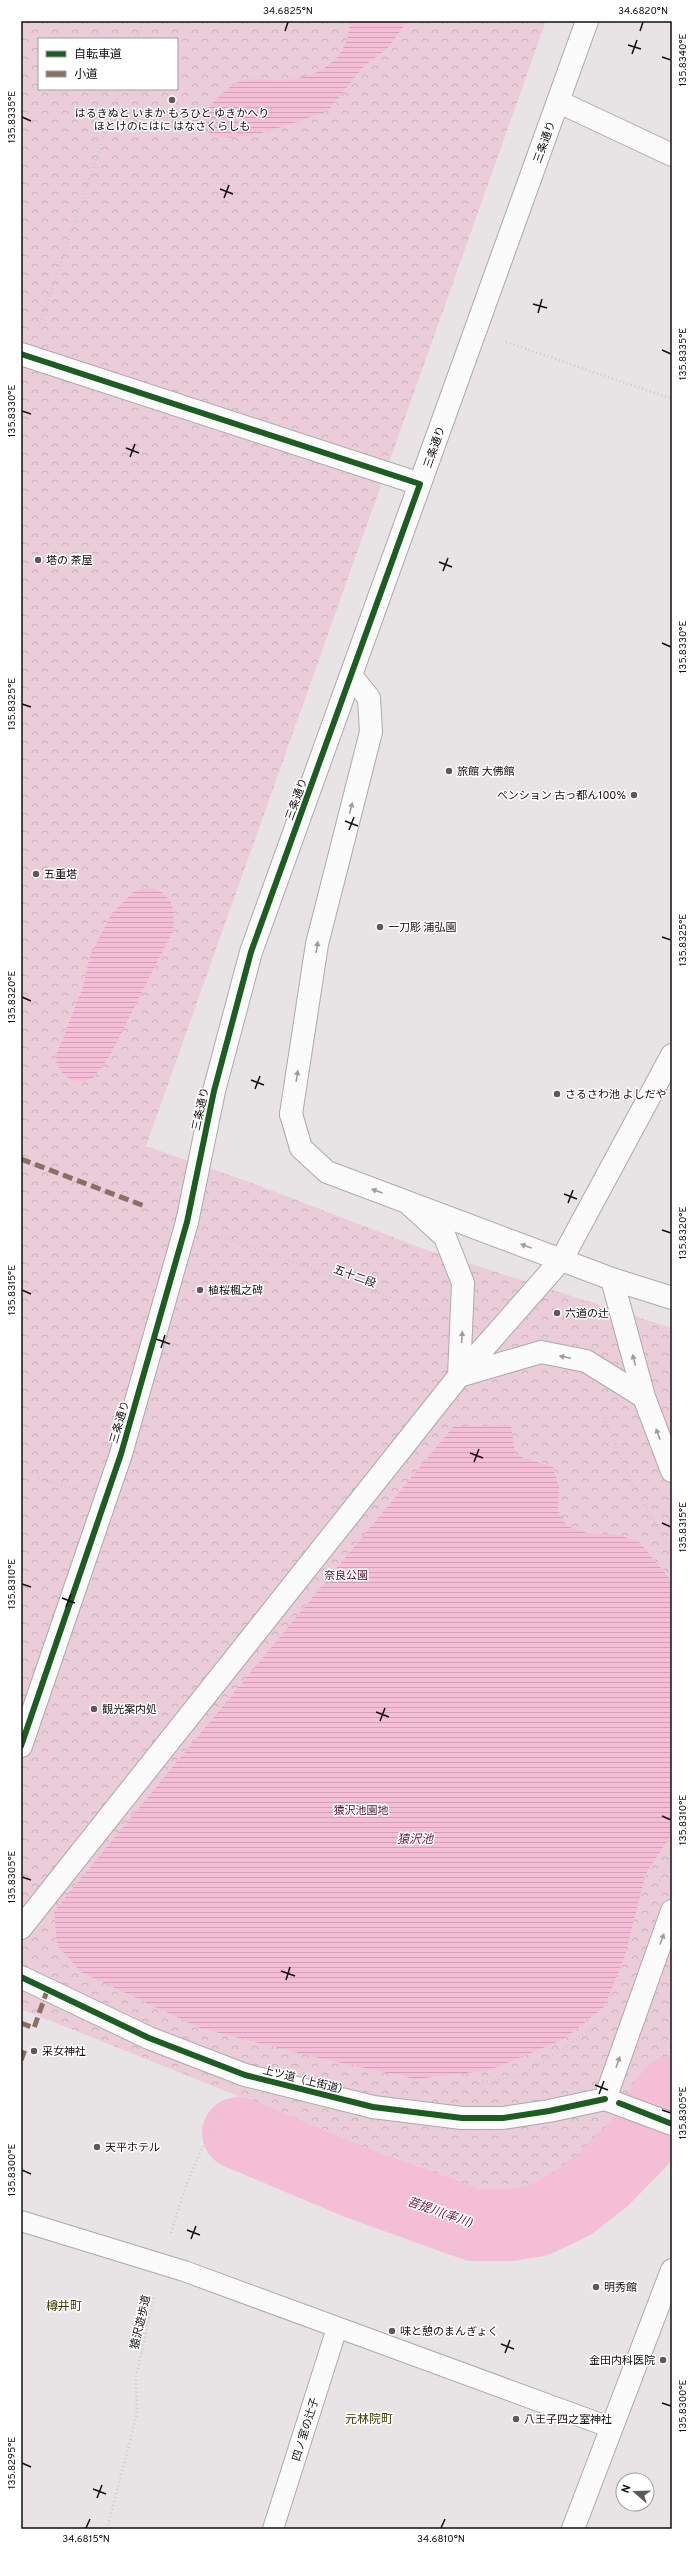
<svg xmlns="http://www.w3.org/2000/svg" width="693" height="2550" font-family="Overpass,'Noto Sans JP',sans-serif">
<style>
.forest{fill:url(#forest-crowns);fill-rule:evenodd}
.water{fill:url(#water-rules)}
.lines{fill:none;stroke-linecap:round;stroke-linejoin:round}
.river{stroke:#f5bed7;stroke-width:72}
.service-casing{stroke:#aca9aa;stroke-width:22}
.minor-casing{stroke:#aca9aa;stroke-width:24}
.tertiary-casing{stroke:#aca9aa;stroke-width:24}
.path{stroke:#cbcacb;stroke-width:2.5;stroke-dasharray:1 3;stroke-linecap:butt}
.service{stroke:#fcfbfb;stroke-width:20}
.minor{stroke:#fcfbfb;stroke-width:22}
.tertiary{stroke:#fcfbfb;stroke-width:22}
.quiet{stroke:#8d6e63;stroke-width:5;stroke-dasharray:10 5;stroke-linecap:butt}
.cycleway-casing{stroke:#fff;stroke-width:8}
.cycleway{stroke:#1b5e20;stroke-width:6}
.oneway{fill:#9e9c9d}
.ticks{fill:none;stroke:#110e0f;stroke-width:1.5}
.poi-dot{fill:#5c595a;stroke:#fff;stroke-width:1.5}
.labels{text-anchor:middle;stroke-width:3;stroke-linejoin:round;paint-order:stroke}
.poi-label{font-size:11px;fill:#110e0f;stroke:#fff;text-anchor:start}
.street-label{font-size:11px;fill:#110e0f;stroke:#fff}
.park-label{font-size:11px;fill:#4f0e34;stroke:#fff}
.water-label{font-size:12px;font-style:italic;fill:#6b1347;stroke:#fff}
.neighbourhood-label{font-size:12px;fill:#393e00;stroke:#fff}
.neatline{fill:none;stroke:#110e0f;stroke-width:1.5}
.ticks-label{font-size:10px;text-anchor:middle;fill:#110e0f}
</style>
<defs>
<pattern id="forest-crowns" width="20" height="18" patternUnits="userSpaceOnUse"><rect width="20" height="18" fill="#ebcdda"/><path d="M2 6a3 3 0 1 1 6 0M12 15a3 3 0 1 1 6 0" fill="none" stroke="#c8afba"/></pattern>
<pattern id="water-rules" width="6" height="5" patternUnits="userSpaceOnUse"><rect width="6" height="5" fill="#f5bed7"/><path d="M0 2.5h6" fill="none" stroke="#d1a2b7"/></pattern>
</defs>
<rect width="100%" height="100%" fill="#e8e4e6"/>
<path class="forest" d="M 21,21 L 546,21 L 146,1146 L 255,1184 L 421,1248 L 672,1328 L 672,2117 L 601,2194 L 562,2218 L 495,2235 L 466,2231 L 215,2136 L 238,2096 L 21,2009 ZM 39,39 L 177,39 L 177,89 L 39,89 Z"/>
<path class="water" d="M 350,21 L 407,21 L 388,48 L 364,66 L 330,108 L 323,113 C 296,121 233,149 209,132 C 208,128 206,124 205,120 C 204,106 231,83 244,80 C 257,78 272,81 286,80 C 321,77 349,58 350,21 Z
M 142,888 C 171,888 176,906 173,931 L 109,1057 L 93,1078 L 83,1082 L 71,1080 L 63,1074 L 55,1060 L 56,1055 L 83,987 L 90,956 L 111,915 L 133,892 Z
M 511,1425 L 515,1455 L 553,1467 L 559,1487 L 558,1510 L 567,1526 L 587,1533 L 619,1535 L 639,1542 L 672,1581 L 672,1834 L 646,1873 L 624,1959 L 604,2007 L 564,2039 L 490,2070 L 415,2079 L 310,2056 L 200,2028 L 81,1972 L 57,1945 L 54,1911 L 453,1427 Z"/>
<g class="lines">
<path class="river" d="M 238,2133 L 357,2183 L 474,2225 L 510,2225 L 536,2221 L 572,2204 L 604,2179 L 641,2141 L 672,2092"/>
<defs>
<path id="service" d="M 21,2221 L 184,2271 L 612,2428
M 273,2529 L 337,2328"/>
<path id="minor" d="M 559,102 L 672,155
M 291,1114 L 317,944 L 371,732 L 369,698 L 352,677
M 408,1203 L 445,1237 L 463,1283 L 459,1376 L 541,1352 L 586,1361 L 644,1397 L 672,1471
M 612,1279 L 644,1397
M 21,1746 L 121,1454 L 187,1222
M 21,1928 L 459,1376 L 562,1259 L 672,1055
M 21,1977 L 149,2038 L 245,2075 L 373,2107 L 462,2118 L 503,2118 L 549,2111 L 605,2099 L 672,2124
M 605,2099 L 672,1911
M 573,2529 L 672,2270"/>
<path id="tertiary" d="M 21,354 L 420,484
M 291,1114 L 301,1148 L 327,1172 L 612,1279 L 672,1298
M 187,1222 L 214,1091 L 251,952 L 587,21"/>
</defs>
<use href="#service" class="service-casing"/>
<use href="#minor" class="minor-casing"/>
<use href="#tertiary" class="tertiary-casing"/>
<path class="path" d="M 137,39 L 143,21
M 39,327 L 120,89
M 506,342 L 672,399
M 217,1235 L 429,1311
M 601,1410 L 631,1482 L 672,1552
M 38,1478 L 74,1489
M 660,1881 L 672,1849
M 661,2040 L 668,2043
M 479,2083 L 522,2075 L 568,2046 L 596,2024
M 171,2233 C 185,2185 200,2145 228,2103
M 107,2529 L 137,2413 L 136,2377 L 154,2296"/>
<use href="#service" class="service"/>
<use href="#minor" class="minor"/>
<use href="#tertiary" class="tertiary"/>
<path class="quiet" d="M 21,1159 L 147,1207
M 21,2023 L 34,2028 L 48,1988
M 21,2060 L 26,2047"/>
<defs>
<path id="cycleway" d="M 21,354 L 420,484 L 251,952 L 214,1091 L 187,1222 L 121,1454 L 21,1746
M 21,1977 L 149,2038 L 245,2075 L 373,2107 L 462,2118 L 503,2118 L 549,2111 L 605,2099
M 619,2103 L 672,2124"/>
</defs>
<use href="#cycleway" class="cycleway-casing"/>
<use href="#cycleway" class="cycleway"/>
</g>
<defs><path id="oneway-solid" d="M-6-.8H1V-3.2L6.5 0L1 3.2V.8H-6Z"/></defs>
<g class="oneway">
<use href="#oneway-solid" transform="translate(351 808) rotate(-76)"/>
<use href="#oneway-solid" transform="translate(317 947) rotate(-80)"/>
<use href="#oneway-solid" transform="translate(297 1076) rotate(-81)"/>
<use href="#oneway-solid" transform="translate(377 1191) rotate(-160)"/>
<use href="#oneway-solid" transform="translate(526 1246) rotate(-160)"/>
<use href="#oneway-solid" transform="translate(462 1337) rotate(-86)"/>
<use href="#oneway-solid" transform="translate(565 1357) rotate(-168)"/>
<use href="#oneway-solid" transform="translate(634 1360) rotate(-105)"/>
<use href="#oneway-solid" transform="translate(658 1434) rotate(-111)"/>
<use href="#oneway-solid" transform="translate(662 1939) rotate(-70)"/>
<use href="#oneway-solid" transform="translate(618 2062) rotate(-71)"/>
</g>
<path class="ticks" d="M 285,31 L 288,22M 640,31 L 643,22M 628,45 L 641,49M 632,54 L 637,40M 662,57 L 671,60M 22,117 L 31,121M 220,189 L 233,194M 224,198 L 229,185M 533,304 L 547,308M 538,313 L 542,299M 662,350 L 671,354M 22,411 L 31,414M 126,448 L 139,453M 130,457 L 135,444M 439,562 L 452,567M 443,571 L 448,558M 662,643 L 671,647M 22,704 L 31,707M 345,821 L 358,826M 349,830 L 354,817M 662,937 L 671,940M 22,997 L 31,1001M 251,1080 L 264,1085M 255,1089 L 260,1076M 564,1194 L 577,1199M 568,1203 L 573,1190M 662,1230 L 671,1233M 22,1290 L 31,1294M 156,1339 L 170,1344M 161,1348 L 165,1335M 470,1453 L 483,1458M 474,1462 L 479,1449M 662,1523 L 671,1527M 22,1584 L 31,1587M 62,1598 L 75,1603M 66,1607 L 71,1594M 376,1712 L 389,1717M 380,1721 L 385,1708M 662,1816 L 671,1820M 22,1877 L 31,1880M 281,1971 L 295,1976M 286,1980 L 290,1967M 595,2085 L 608,2090M 599,2094 L 604,2081M 662,2110 L 671,2113M 22,2170 L 31,2174M 187,2230 L 200,2235M 191,2239 L 196,2226M 501,2344 L 514,2349M 505,2353 L 510,2340M 662,2403 L 671,2406M 22,2463 L 31,2467M 93,2489 L 106,2494M 97,2498 L 102,2485M 86,2528 L 90,2519M 441,2528 L 445,2519"/>
<g class="poi-dot">
<circle cx="172" cy="100" r="4"/>
<circle cx="38" cy="560" r="4"/>
<circle cx="449" cy="771" r="4"/>
<circle cx="634" cy="795" r="4"/>
<circle cx="36" cy="874" r="4"/>
<circle cx="380" cy="927" r="4"/>
<circle cx="557" cy="1094" r="4"/>
<circle cx="200" cy="1290" r="4"/>
<circle cx="557" cy="1313" r="4"/>
<circle cx="94" cy="1709" r="4"/>
<circle cx="34" cy="2051" r="4"/>
<circle cx="97" cy="2147" r="4"/>
<circle cx="596" cy="2287" r="4"/>
<circle cx="392" cy="2331" r="4"/>
<circle cx="663" cy="2360" r="4"/>
<circle cx="516" cy="2419" r="4"/>
</g>
<g class="labels">
<g class="poi-label">
<text x="172" y="117" text-anchor="middle">はるきぬと いまか もろひと ゆきかへり<tspan x="172" dy="13">ほとけのにはに はなさくらしも</tspan></text>
<text x="46" y="564">塔の 茶屋</text>
<text x="457" y="775">旅館 大佛館</text>
<text x="626" y="799" text-anchor="end">ペンション 古っ都ん100%</text>
<text x="44" y="878">五重塔</text>
<text x="388" y="931">一刀彫 浦弘園</text>
<text x="565" y="1098">さるさわ池 よしだや</text>
<text x="208" y="1294">植桜楓之碑</text>
<text x="565" y="1317">六道の辻</text>
<text x="102" y="1713">観光案内処</text>
<text x="42" y="2055">采女神社</text>
<text x="105" y="2151">天平ホテル</text>
<text x="604" y="2291">明秀館</text>
<text x="400" y="2335">味と憩のまんぎょく</text>
<text x="655" y="2364" text-anchor="end">金田内科医院</text>
<text x="524" y="2423">八王子四之室神社</text>
</g>
<g class="street-label">
<text transform="translate(544 142) rotate(-70)" y="4">三条通り</text>
<text transform="translate(434 447) rotate(-71)" y="4">三条通り</text>
<text transform="translate(296 799) rotate(-70)" y="4">三条通り</text>
<text transform="translate(200 1109) rotate(-78)" y="4">三条通り</text>
<text transform="translate(355 1276) rotate(20)" y="4">五十二段</text>
<text transform="translate(119 1422) rotate(-74)" y="4">三条通り</text>
<text transform="translate(306 2080) rotate(14)" y="4">上ツ道（上街道）</text>
<text transform="translate(140 2322) rotate(-77)" y="4">猿沢遊歩道</text>
<text transform="translate(305 2429) rotate(-73)" y="4">四ノ室の辻子</text>
</g>
<g class="park-label">
<text x="346" y="1579">奈良公園</text>
<text x="361" y="1814">猿沢池園地</text>
</g>
<g class="water-label">
<text x="415" y="1843">猿沢池</text>
<text transform="translate(440 2212) rotate(19)" y="4">菩提川(率川)</text>
</g>
<g class="neighbourhood-label">
<text x="64" y="2310">樽井町</text>
<text x="369" y="2423">元林院町</text>
</g>
</g>
<rect width="693" height="2550" fill="none" stroke="#ffffff" stroke-width="44"/>
<rect x="38" y="38" width="140" height="52" fill="#ffffff" stroke="#a09f9f"/>
<rect x="46" y="51" width="20" height="6" fill="#1b5e20" stroke="#a09f9f"/>
<text x="74" y="58" font-size="12" fill="#110e0f">自転車道</text>
<rect x="46" y="71" width="20" height="6" fill="#8d6e63" stroke="#a09f9f"/>
<text x="74" y="78" font-size="12" fill="#110e0f">小道</text>
<g transform="translate(635 2492) rotate(290)"><circle r="19" fill="#ffffff" stroke="#a09f9f"/>
<path d="M0-3L7 15L0 10L-7 15Z" fill="#5c595a"/>
<text y="-6" font-size="11" font-weight="bold" text-anchor="middle" fill="#110e0f">N</text>
</g>
<rect x="22" y="22" width="649" height="2506" class="neatline"/>
<g class="ticks-label">
<text x="288" y="14">34.6825°N</text>
<text x="643" y="14">34.6820°N</text>
<text transform="translate(682 60) rotate(-90)" y="4">135.8340°E</text>
<text transform="translate(11 117) rotate(-90)" y="4">135.8335°E</text>
<text transform="translate(682 354) rotate(-90)" y="4">135.8335°E</text>
<text transform="translate(11 411) rotate(-90)" y="4">135.8330°E</text>
<text transform="translate(682 647) rotate(-90)" y="4">135.8330°E</text>
<text transform="translate(11 704) rotate(-90)" y="4">135.8325°E</text>
<text transform="translate(682 940) rotate(-90)" y="4">135.8325°E</text>
<text transform="translate(11 997) rotate(-90)" y="4">135.8320°E</text>
<text transform="translate(682 1233) rotate(-90)" y="4">135.8320°E</text>
<text transform="translate(11 1290) rotate(-90)" y="4">135.8315°E</text>
<text transform="translate(682 1527) rotate(-90)" y="4">135.8315°E</text>
<text transform="translate(11 1584) rotate(-90)" y="4">135.8310°E</text>
<text transform="translate(682 1820) rotate(-90)" y="4">135.8310°E</text>
<text transform="translate(11 1877) rotate(-90)" y="4">135.8305°E</text>
<text transform="translate(682 2113) rotate(-90)" y="4">135.8305°E</text>
<text transform="translate(11 2170) rotate(-90)" y="4">135.8300°E</text>
<text transform="translate(682 2406) rotate(-90)" y="4">135.8300°E</text>
<text transform="translate(11 2463) rotate(-90)" y="4">135.8295°E</text>
<text x="86" y="2542">34.6815°N</text>
<text x="441" y="2542">34.6810°N</text>
</g>
</svg>
